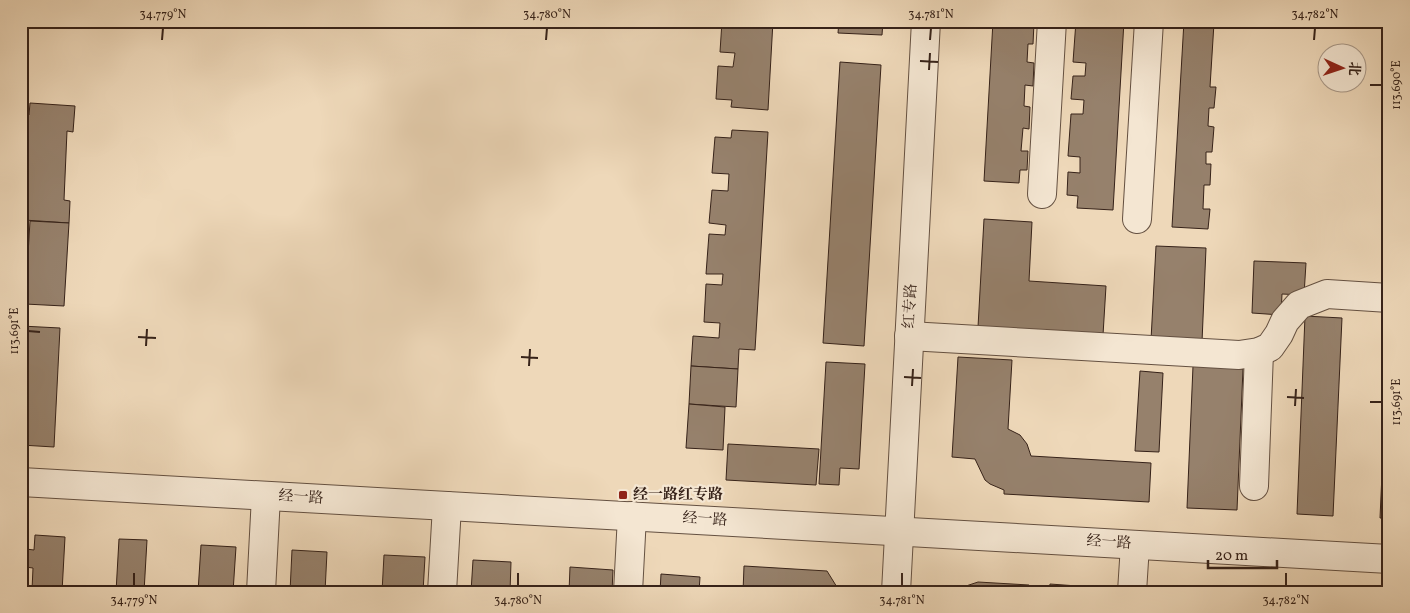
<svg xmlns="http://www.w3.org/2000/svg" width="1410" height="613" font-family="Vollkorn,'Noto Serif SC',serif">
<rect width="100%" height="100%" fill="#eed8b9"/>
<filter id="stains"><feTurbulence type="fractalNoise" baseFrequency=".004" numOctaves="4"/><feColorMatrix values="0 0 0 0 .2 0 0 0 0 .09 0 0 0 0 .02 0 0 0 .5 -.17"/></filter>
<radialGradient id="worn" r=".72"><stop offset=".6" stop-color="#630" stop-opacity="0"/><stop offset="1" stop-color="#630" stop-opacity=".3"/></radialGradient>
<g fill="#96816c" stroke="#362219">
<path d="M722,21H773L768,110L731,107L732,100L716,99L718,66L733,67L735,53L720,52Z"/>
<path d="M839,21H883L882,35L838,33Z"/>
<path d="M993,21H1029V23H1034L1033,44H1028L1027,62L1034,63L1033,86L1025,85L1024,106L1030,107L1029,129L1023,128L1021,151H1028L1027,170H1020L1019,183L984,181Z"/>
<path d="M1076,21H1124L1113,210L1077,208L1078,196L1067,195L1068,172L1080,173V157L1068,156L1071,114H1083L1084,100L1071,99L1073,76H1085L1086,63L1073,62Z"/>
<path d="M1184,21L1214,23L1210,87H1216L1214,108H1209L1208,126L1214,127L1212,152H1206V164H1211L1210,185H1204L1203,209H1210L1208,229L1172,227Z"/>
<path d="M840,62L881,65L864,346L823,343Z"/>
<path d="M30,103L75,106L73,132L67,131L64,200L70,201L69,223L24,220V208H21V114L29,115Z"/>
<path d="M732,130L768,132L755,350L739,349L738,369L691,366L693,336L719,338L720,323L704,322L706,284L722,285L723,274H706L709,234L725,235L726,225L709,223L712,190L728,191L729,174L712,173L715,137L731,138Z"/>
<path d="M984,219L1032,222L1029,281L1106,286L1103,335L978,327Z"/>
<path d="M30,221L69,223L64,306L25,304Z"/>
<path d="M1156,246L1206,248L1202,342L1151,340Z"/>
<path d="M1254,261L1306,263L1304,295L1282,294L1281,315L1252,313Z"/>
<path d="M1305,316L1342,318L1333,516L1297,514Z"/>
<path d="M1389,318V518H1380Z"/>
<path d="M21,326L60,328L54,447L21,445Z"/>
<path d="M958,357L1012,360L1008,429L1020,435L1027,444L1031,456L1151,463L1149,502L1004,494V490L990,484L985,480L975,459L952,457Z"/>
<path d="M826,362L865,364L859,469L840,468L839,485L819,484Z"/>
<path d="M691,366L738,369L736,407L689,404Z"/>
<path d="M1193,366L1243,369L1237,510L1187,508Z"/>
<path d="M1140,371L1163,373L1159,452L1135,451Z"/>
<path d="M689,404L725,407L723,450L686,448Z"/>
<path d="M728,444L819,449L816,485L726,480Z"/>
<path d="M35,535L65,537L62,592H23V590H32L33,568L25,567L26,549L34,550Z"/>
<path d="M119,539L147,540L144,592H116Z"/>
<path d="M201,545L236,547L233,592H198Z"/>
<path d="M292,550L327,552L325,592H290Z"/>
<path d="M384,555L425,557L423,592H382Z"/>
<path d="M473,560L511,562L510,592H471Z"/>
<path d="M744,566L827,571L840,592H743Z"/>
<path d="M570,567L613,570L612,592H569Z"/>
<path d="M661,574L700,577L699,592H660Z"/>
<path d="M978,582L1029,585V592H959L966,586Z"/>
<path d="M1050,584L1091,587V592H1049Z"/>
</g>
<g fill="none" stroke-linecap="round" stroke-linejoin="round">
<defs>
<g id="minor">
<path d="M1042,194L1052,21"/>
<path d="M1137,219L1149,21"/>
<path d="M909,336L1239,355L1259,352L1270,347L1279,334L1285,321L1299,305L1327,294L1389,298"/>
<path d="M21,482L1389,559"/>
<path d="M1254,486L1259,352"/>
<path d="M261,592L266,496"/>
<path d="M442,592L447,506"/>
<path d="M628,592L632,516"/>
<path d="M896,592L926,21"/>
<path d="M1132,592L1135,545"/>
</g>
</defs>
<use href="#minor" stroke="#645041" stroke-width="30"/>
<use href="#minor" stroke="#f4e6d2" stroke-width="28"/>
</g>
<path fill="none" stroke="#362219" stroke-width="2" d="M162,40L163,28M546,40L547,28M930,40L931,28M1314,40L1315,28M920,61L938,62M929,70L930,53M1370,85H1382M28,331L40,332M138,337L156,338M146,346L147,329M521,357L538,358M529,366L530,349M904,377L921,378M912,386L913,369M1287,397L1304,398M1370,402H1382M1295,406L1296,389M134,586V573M518,586V573M902,586V573M1286,586V573"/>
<rect fill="#8f2418" stroke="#f4e6d2" stroke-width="2" x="618" y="490" width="10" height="10" rx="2.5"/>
<g text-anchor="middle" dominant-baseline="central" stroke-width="4.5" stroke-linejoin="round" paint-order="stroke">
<g font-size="15" fill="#362219" stroke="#f4e6d2">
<text transform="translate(911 306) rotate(-87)">红专路</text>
<text transform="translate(301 498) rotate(3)">经一路</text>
<text transform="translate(705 520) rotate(3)">经一路</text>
<text transform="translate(1109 543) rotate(3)">经一路</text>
</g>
<g font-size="15" font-weight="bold" fill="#362219" stroke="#f4e6d2" text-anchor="start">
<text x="633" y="495">经一路红专路</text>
</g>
</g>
<rect width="1410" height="613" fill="none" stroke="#eed8b9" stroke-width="55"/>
<g transform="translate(1342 68) rotate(93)"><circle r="24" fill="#f4e6d2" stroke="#a89888"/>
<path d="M0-4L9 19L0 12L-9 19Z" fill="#8f2418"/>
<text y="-8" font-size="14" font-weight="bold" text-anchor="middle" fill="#362219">北</text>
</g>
<path d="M1208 560v8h69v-8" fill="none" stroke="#362219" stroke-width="2.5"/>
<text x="1215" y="560" font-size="15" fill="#362219" stroke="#f4e6d2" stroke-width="4" paint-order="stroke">20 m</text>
<rect x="28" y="28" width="1354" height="558" fill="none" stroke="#362219" stroke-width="2"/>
<g font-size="12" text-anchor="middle" fill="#362219">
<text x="163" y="18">34.779°N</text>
<text x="547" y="18">34.780°N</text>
<text x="931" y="18">34.781°N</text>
<text x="1315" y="18">34.782°N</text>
<text transform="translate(1396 85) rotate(-90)" y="4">113.690°E</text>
<text transform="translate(14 331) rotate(-90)" y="4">113.691°E</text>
<text transform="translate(1396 402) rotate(-90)" y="4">113.691°E</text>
<text x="134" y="604">34.779°N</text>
<text x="518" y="604">34.780°N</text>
<text x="902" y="604">34.781°N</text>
<text x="1286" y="604">34.782°N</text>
</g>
<rect width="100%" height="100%" filter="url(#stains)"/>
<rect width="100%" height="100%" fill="url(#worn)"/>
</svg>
